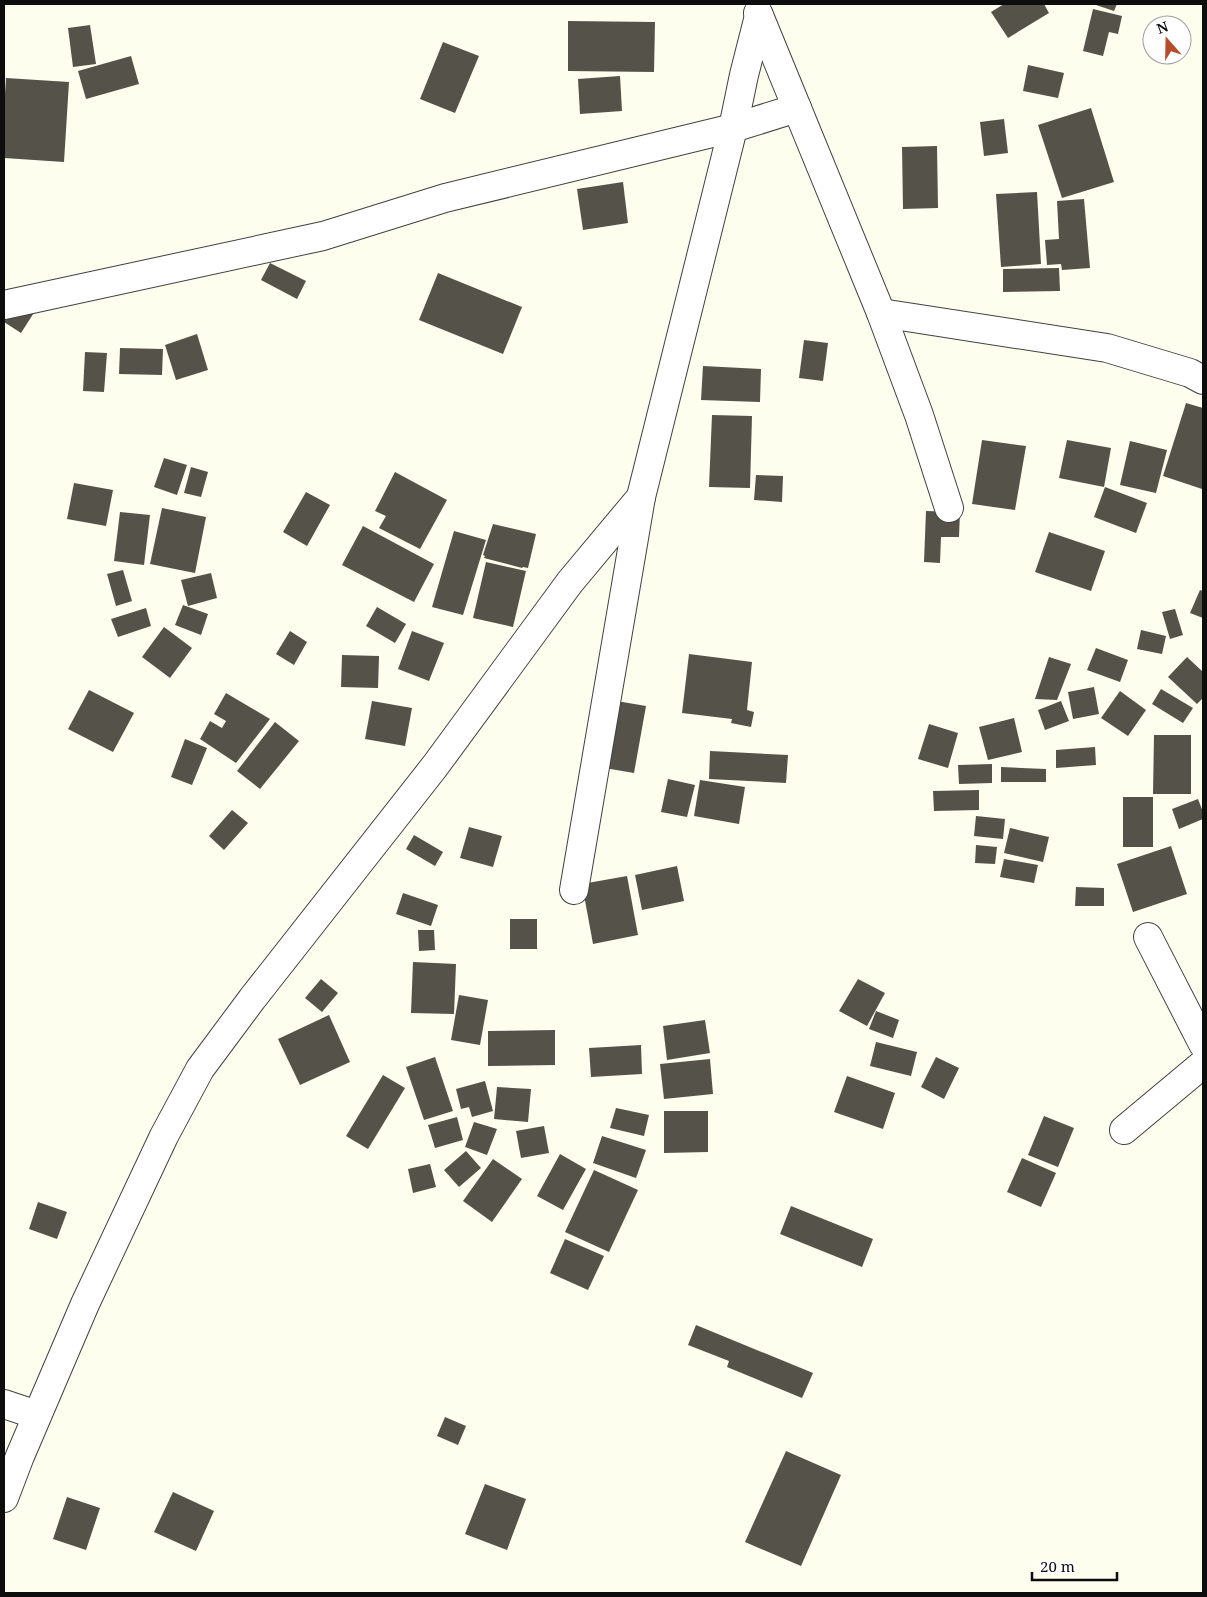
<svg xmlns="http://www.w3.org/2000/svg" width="1207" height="1597" font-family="'Noto Serif',serif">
<rect width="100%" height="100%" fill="#fdfeee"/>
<g fill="#55524a">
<path d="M1004,4H1044L1049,13L1008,38L991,12Z"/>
<path d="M1093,4H1117L1114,11Z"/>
<path d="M1093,9L1122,16L1118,34L1109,32L1103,56L1083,51Z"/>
<path d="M568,21L655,22L654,72L568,71Z"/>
<path d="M90,25L96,64L73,67L68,28Z"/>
<path d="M443,42L479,56L455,113L420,99Z"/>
<path d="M131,56L139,84L86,99L78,71Z"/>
<path d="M1028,65L1064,73L1058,98L1023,91Z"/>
<path d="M620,76L622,111L580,114L578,79Z"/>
<path d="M6,78L69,82L64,162L4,158V109Z"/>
<path d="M1091,108L1114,182L1062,198L1038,125Z"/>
<path d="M1004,119L1008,153L984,156L980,122Z"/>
<path d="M937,146L938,208L903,209L902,147Z"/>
<path d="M623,182L628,223L583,230L577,189Z"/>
<path d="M1037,192L1041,264L1001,267L996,194Z"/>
<path d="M1084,199L1090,268L1062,270L1061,264L1047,265L1045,240L1059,239L1057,201Z"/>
<path d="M270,263L306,281L297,299L261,280Z"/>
<path d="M1059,268L1060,291L1003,292V269Z"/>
<path d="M438,273L522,307L503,354L419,320Z"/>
<path d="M26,286L44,297L21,333L4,322Z"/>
<path d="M197,334L208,370L176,380L165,345Z"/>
<path d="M804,340L828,343L823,381L799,378Z"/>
<path d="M120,348L163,349L162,375L119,374Z"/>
<path d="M85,352L107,353L104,392L83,391Z"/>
<path d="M703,366L761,369L760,402L701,400Z"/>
<path d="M1186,403L1203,408V485L1202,489L1163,476Z"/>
<path d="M712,415L752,416L750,488L709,487Z"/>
<path d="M982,440L1026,446L1015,510L972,504Z"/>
<path d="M1067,440L1111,448L1104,487L1059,478Z"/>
<path d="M1130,441L1167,450L1156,493L1120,485Z"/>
<path d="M164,458L187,465L177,495L154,487Z"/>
<path d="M191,467L208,472L201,497L184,493Z"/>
<path d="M395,472L447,500L420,549L379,528L386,516L375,511Z"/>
<path d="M756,475L783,476L782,502L754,500Z"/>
<path d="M74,483L113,490L106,526L67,519Z"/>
<path d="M1105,487L1147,503L1136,533L1094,517Z"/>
<path d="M306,492L330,505L307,546L283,532Z"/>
<path d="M162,508L206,517L195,573L150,564Z"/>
<path d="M926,511L960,512L959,537H941L940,563L924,562Z"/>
<path d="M120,512L150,515L144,565L114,561Z"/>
<path d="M493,524L536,534L528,568L523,567L522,568L484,558L485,556L483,555Z"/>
<path d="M363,526L434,564L414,602L342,565Z"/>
<path d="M454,531L486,540L463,615L432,607Z"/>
<path d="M1049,532L1105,551L1091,591L1035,572Z"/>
<path d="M486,562L526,571L513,627L473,618Z"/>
<path d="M123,570L132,601L116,606L107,574Z"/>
<path d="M211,573L217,598L188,606L181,580Z"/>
<path d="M1200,590L1203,591V618L1190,613Z"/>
<path d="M183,605L208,614L201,635L175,625Z"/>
<path d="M377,607L406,624L395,643L366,626Z"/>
<path d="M146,608L151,626L118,637L111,619Z"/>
<path d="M1175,609L1183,635L1170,639L1162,612Z"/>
<path d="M164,627L192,648L170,678L142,657Z"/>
<path d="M1141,630L1166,636L1162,654L1137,649Z"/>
<path d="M290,631L307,642L294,665L276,654Z"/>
<path d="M412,631L444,643L429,681L398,669Z"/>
<path d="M1096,648L1128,660L1120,682L1087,670Z"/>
<path d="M689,654L752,662L747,710L754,712L751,727L731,723L732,719L682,713Z"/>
<path d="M342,655L379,656L378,688L341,687Z"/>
<path d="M1049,657L1071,664L1057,700L1035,699Z"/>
<path d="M1187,657L1203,672V698L1197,704L1168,677Z"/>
<path d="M1094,687L1099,714L1073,719L1068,692Z"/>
<path d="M1161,689L1193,708L1183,723L1152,704Z"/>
<path d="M89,690L134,713L113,752L68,729Z"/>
<path d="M1120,691L1146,710L1128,736L1101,718Z"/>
<path d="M226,693L270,719L236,763L200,739L210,721L222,728L226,721L214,714Z"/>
<path d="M599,698L646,706L634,773L587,765Z"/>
<path d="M372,701L412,708L405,746L365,739Z"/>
<path d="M1061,701L1069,721L1045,730L1038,710Z"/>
<path d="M1014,718L1022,752L988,760L979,727Z"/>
<path d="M275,722L299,741L260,789L237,771Z"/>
<path d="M929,724L958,733L948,768L918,759Z"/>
<path d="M1154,735H1191V794H1153Z"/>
<path d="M185,739L207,748L192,785L171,777Z"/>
<path d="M1095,747L1096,765L1056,768V750Z"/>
<path d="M710,751L788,755L786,783L709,779Z"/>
<path d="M992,764V783L959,784L958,765Z"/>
<path d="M1001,767L1046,769V782H1001Z"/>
<path d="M668,779L695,785L687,817L661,812Z"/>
<path d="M700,780L745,787L739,824L694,816Z"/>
<path d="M979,790V810L934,811L933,791Z"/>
<rect x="1123" y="797" width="30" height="50"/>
<path d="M1198,799L1203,812V819L1179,829L1172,809Z"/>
<path d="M232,810L248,823L224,850L209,836Z"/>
<path d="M976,816L1005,819L1003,839L974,836Z"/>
<path d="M469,827L502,836L493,867L460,858Z"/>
<path d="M1010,828L1049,837L1043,862L1004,853Z"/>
<path d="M414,835L443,852L435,866L406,849Z"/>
<path d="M976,845L997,847L995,864L975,863Z"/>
<path d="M1171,846L1187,894L1133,912L1117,864Z"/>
<path d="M1004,859L1038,865L1034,883L1000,877Z"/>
<path d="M677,866L684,901L642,910L635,875Z"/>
<path d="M627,876L638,935L593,944L582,884Z"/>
<path d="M1076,887L1104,888V906H1075Z"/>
<path d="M403,893L438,905L431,926L396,914Z"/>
<rect x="510" y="919" width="27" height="30"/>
<path d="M418,930H434L435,950L419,951Z"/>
<path d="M413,962L456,964L454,1014L411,1013Z"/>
<path d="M321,979L338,993L322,1012L305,998Z"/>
<path d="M858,979L885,993L867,1026L839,1011Z"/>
<path d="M459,995L488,1000L480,1045L451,1040Z"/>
<path d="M876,1011L899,1020L893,1038L869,1029Z"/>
<path d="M329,1015L350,1062L300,1085L278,1039Z"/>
<path d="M705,1020L710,1053L667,1060L663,1026Z"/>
<path d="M555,1030V1065L488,1066V1031Z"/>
<path d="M876,1042L917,1052L911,1076L870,1066Z"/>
<path d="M641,1045L642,1074L591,1077L589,1048Z"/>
<path d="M435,1057L453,1111L424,1120L406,1067Z"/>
<path d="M936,1057L959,1068L944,1099L921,1087Z"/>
<path d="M710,1059L713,1094L664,1099L660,1064Z"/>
<path d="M383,1075L405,1088L368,1149L346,1136Z"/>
<path d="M847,1076L895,1093L883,1129L834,1112Z"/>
<path d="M485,1081L493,1111L472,1117L469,1107L461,1109L456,1089Z"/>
<path d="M497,1087L531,1089L528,1122L494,1119Z"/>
<path d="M616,1108L649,1115L644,1136L610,1128Z"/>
<path d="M664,1111H708V1152L664,1153Z"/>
<path d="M1044,1116L1074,1128L1058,1167L1028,1155Z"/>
<path d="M457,1117L463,1140L435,1148L428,1125Z"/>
<path d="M474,1122L497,1129L487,1155L465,1147Z"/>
<path d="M544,1126L549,1153L521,1158L516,1131Z"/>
<path d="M602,1136L646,1150L636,1178L593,1163Z"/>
<path d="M466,1151L481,1168L459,1187L444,1170Z"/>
<path d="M560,1154L586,1169L563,1210L537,1196Z"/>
<path d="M1022,1158L1056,1173L1041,1207L1007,1192Z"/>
<path d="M493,1159L522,1179L492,1222L463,1201Z"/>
<path d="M430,1164L436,1187L413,1193L408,1169Z"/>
<path d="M594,1170L638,1190L609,1252L565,1232Z"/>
<path d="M38,1202L67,1212L57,1239L29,1229Z"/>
<path d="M791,1206L873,1239L862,1267L780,1234Z"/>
<path d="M565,1239L604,1256L588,1290L550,1273Z"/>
<path d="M696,1325L813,1373L802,1398L727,1367L729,1361L688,1345Z"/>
<path d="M445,1417L466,1426L458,1445L437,1436Z"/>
<path d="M786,1451L841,1475L801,1566L745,1542Z"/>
<path d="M485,1484L526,1499L507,1550L465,1534Z"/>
<path d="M173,1492L214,1511L196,1551L154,1532Z"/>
<path d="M67,1497L100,1508L86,1550L53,1539Z"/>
</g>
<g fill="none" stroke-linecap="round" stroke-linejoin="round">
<defs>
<g id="minor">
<path d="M758,13L881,313L919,415L949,508"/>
<path d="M4,305L323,236L445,198L733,128L797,108"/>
<path d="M881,313L1107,348L1190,373L1203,380"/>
<path d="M574,890L641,497L733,128L744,75L759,16"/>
<path d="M1148,937L1203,1044"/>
<path d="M1124,1130L1203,1064"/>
<path d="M4,1404L37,1415"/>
<path d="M4,1498L20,1456L85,1304L164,1136L200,1069L252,999L435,766L570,582L641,497"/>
</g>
</defs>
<use href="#minor" stroke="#404040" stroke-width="30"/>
<use href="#minor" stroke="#fff" stroke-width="28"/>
</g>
<rect width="1207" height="1597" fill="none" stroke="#0d0d0d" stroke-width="10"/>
<g transform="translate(1167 40) rotate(340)"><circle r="24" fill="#ffffff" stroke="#9e9e9e"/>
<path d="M0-4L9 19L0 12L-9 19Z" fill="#b74e2b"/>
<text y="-8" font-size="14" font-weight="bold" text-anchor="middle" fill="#0d0d0d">N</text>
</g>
<path d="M1032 1572v8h85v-8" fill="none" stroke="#0d0d0d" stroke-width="2.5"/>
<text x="1040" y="1572" font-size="15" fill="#0d0d0d" stroke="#ffffff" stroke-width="4" paint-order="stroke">20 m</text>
</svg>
